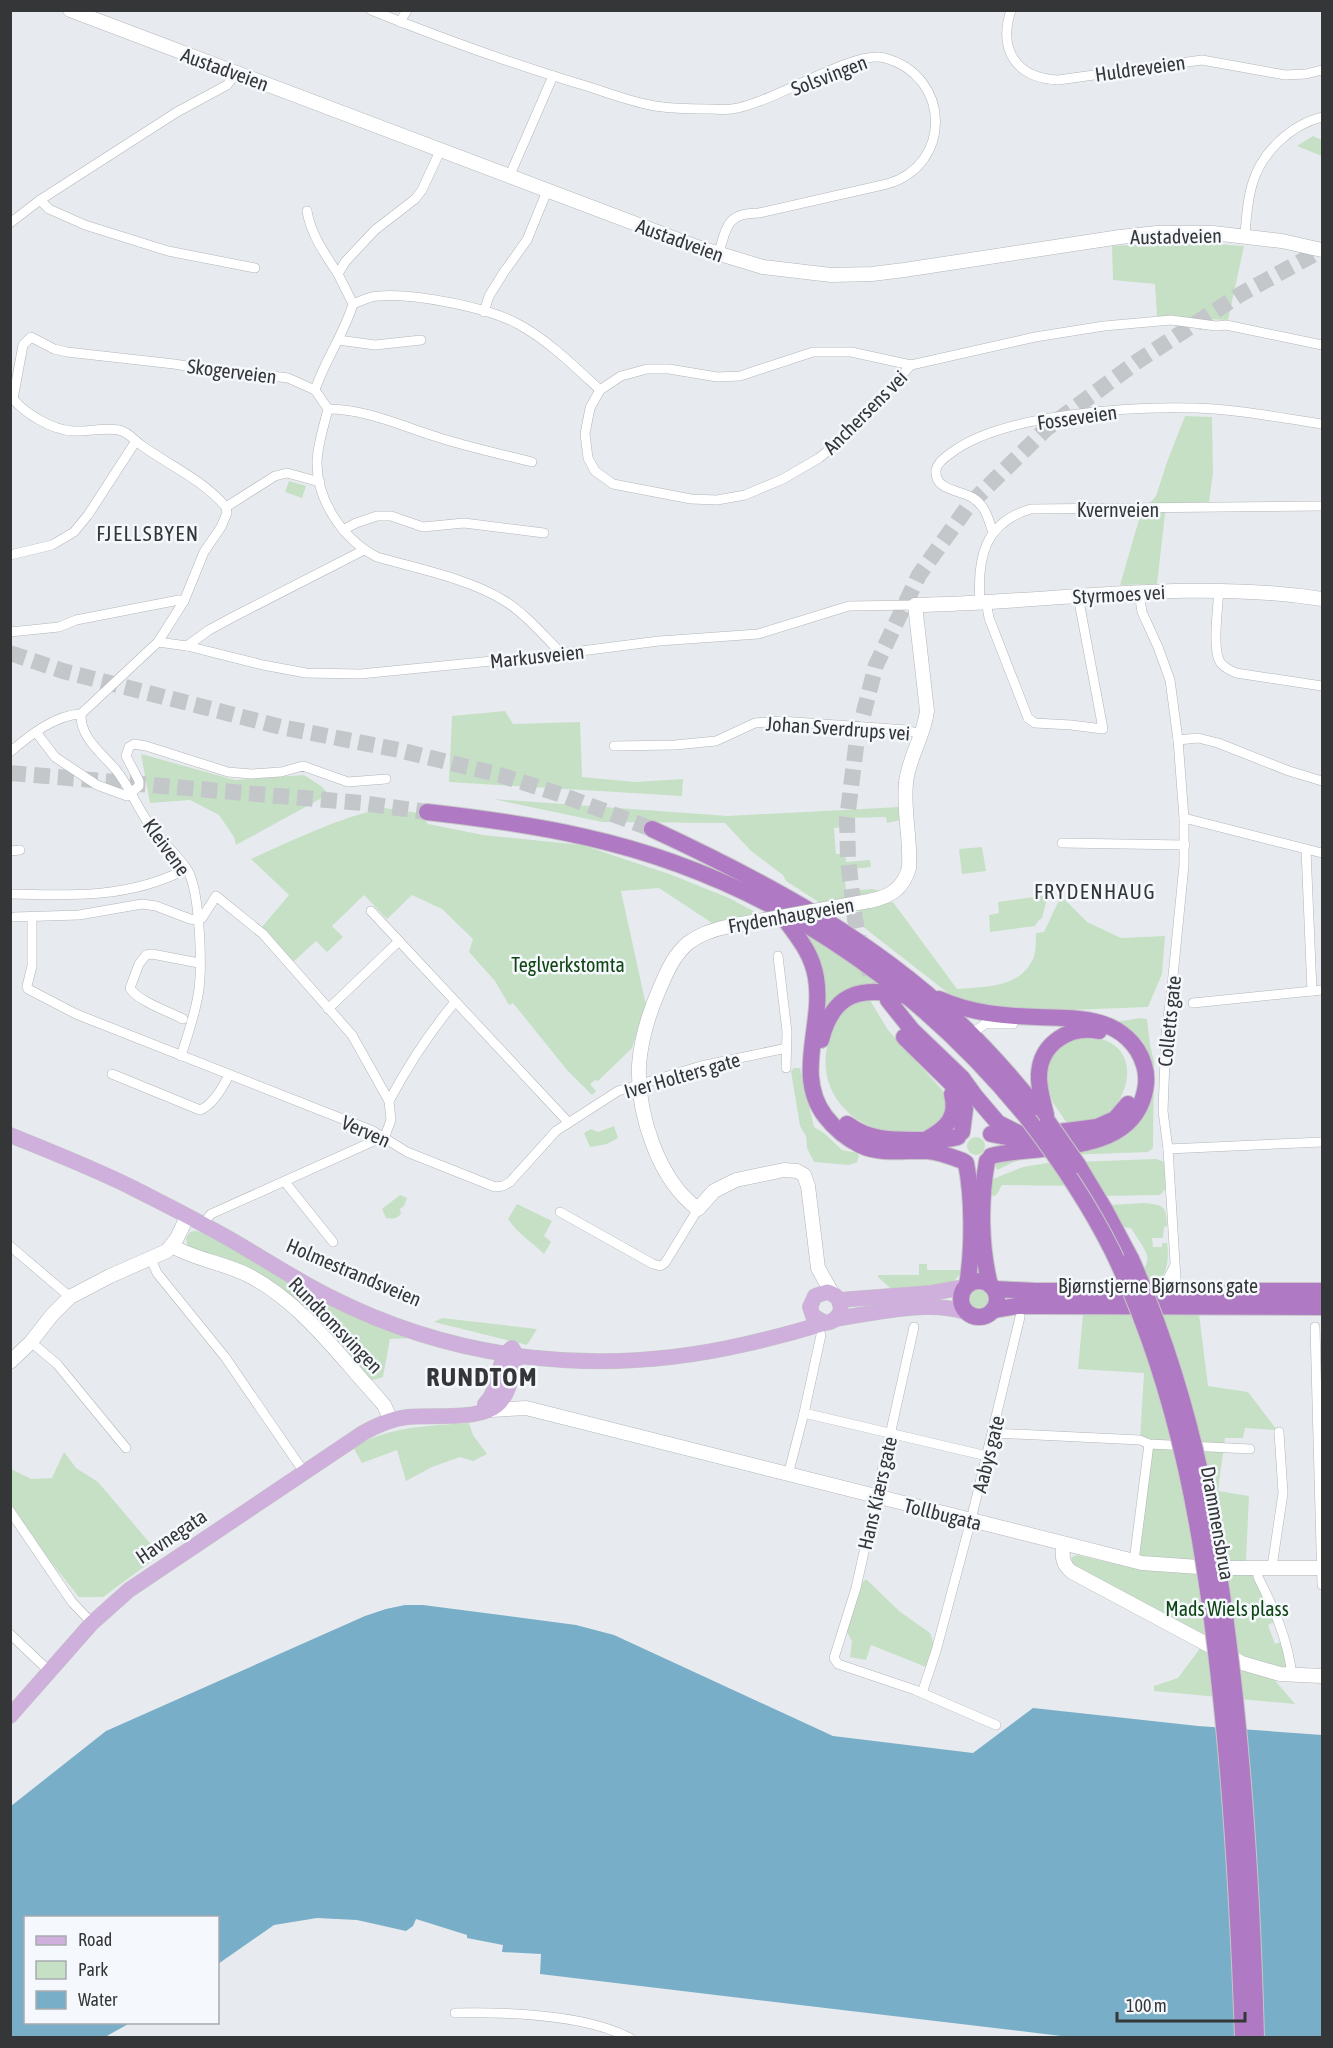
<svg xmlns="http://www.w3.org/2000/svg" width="1333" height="2048" font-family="'Asap Condensed',sans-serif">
<rect width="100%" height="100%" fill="#e7ebef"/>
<g fill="#c6e0c5">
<path d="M1313,136L1322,140V156L1297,146Z"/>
<path d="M1189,242L1244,246L1228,320L1157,317L1155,284L1113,280L1112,246Z"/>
<path d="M1185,416L1212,417L1213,473L1209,502L1171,503L1165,514L1157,584L1120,585L1141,513L1156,496L1167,462Z"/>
<path d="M289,481L306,486L302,498L285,492Z"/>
<path d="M505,711L513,724L580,722L582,777L635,782L683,779L682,796L449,782L452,716Z"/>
<path d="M141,754L235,780L304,775L321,786L329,794L236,845L234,837L219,815L190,800L150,803Z"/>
<path d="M493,799L728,816L900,807V820L887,823L886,817L844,818V827L834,828L836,854H845L846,862L870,860L871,867L853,869L852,867L844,868L846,891L873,889L881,891L820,903L786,881L783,875L751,851L725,823L602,822Z"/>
<path d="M384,808L419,813L428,824L483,835L582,845L672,875L729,898L757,913L712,923L659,888L621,891L646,1005L632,1048L598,1081L595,1080L590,1084L596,1091L592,1095L567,1070L513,1003L509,1005L495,981L469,952L473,939L442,909L412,895L387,919L364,895L332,926L343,937L327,952L316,941L292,963L262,927L289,895L251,859C295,839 338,818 384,808Z"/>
<path d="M982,847L986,871L962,874L959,849Z"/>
<path d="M1048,895L1042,918L1038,921L1035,926L990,932L989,915L999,913L998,902Z"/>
<path d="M1061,896L1087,922L1121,938L1165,936L1162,974L1148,1007L1069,1010L976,1006L948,993L862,926L858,908L893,902L957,989C984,987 1023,988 1034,956C1036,949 1036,940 1036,933L1044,932Z"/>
<path d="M804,933L863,971L874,981L851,989L825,1013Z"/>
<path d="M868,997L888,1030L943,1091L947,1105L945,1118C928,1132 916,1134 894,1132C844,1127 812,1082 831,1033C834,1024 838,1012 846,1005C852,1001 861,1000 868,997Z"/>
<path d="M1140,1018L1147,1019L1150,1045L1154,1062L1153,1148L1148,1152L1037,1156L1018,1160L997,1170L995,1165L1002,1159L1134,1127C1147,1111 1148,1104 1150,1084C1152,1056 1149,1040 1122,1024L1121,1026L1116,1022Z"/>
<path d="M1087,1035C1096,1038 1106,1039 1114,1045C1136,1061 1128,1096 1109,1112C1098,1120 1081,1122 1068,1125C1062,1115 1049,1099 1046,1088C1040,1070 1054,1043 1073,1038C1077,1036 1082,1036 1087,1035Z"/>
<path d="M794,1068H800L814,1127L824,1133L842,1150L857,1153L859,1156L857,1162L849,1165L814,1162L807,1148L806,1136L800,1126L791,1071Z"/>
<path d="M614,1126L618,1138L607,1144L590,1147L584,1133L591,1129L598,1132Z"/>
<circle cx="976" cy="1146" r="9"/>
<path d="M1156,1159L1165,1162L1166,1188L1160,1195L1103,1196L1101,1186L1002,1185L997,1194L993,1197L988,1181L1023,1167L1047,1163Z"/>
<path d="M400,1195L407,1198L404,1206L400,1209L401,1213C398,1219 392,1219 386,1218L382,1209Z"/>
<path d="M1144,1203C1165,1205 1166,1206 1167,1226L1164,1227L1163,1238H1152L1153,1247H1162V1243H1167C1169,1256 1168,1271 1159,1282L1132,1284C1156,1257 1149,1257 1131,1228L1121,1227L1110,1205Z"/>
<path d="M517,1204L552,1221L544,1236L551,1242L544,1254C531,1241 519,1235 508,1219Z"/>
<path d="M195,1231L203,1232L412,1336L411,1338L390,1339L383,1377L369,1381L348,1355L301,1304L276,1286L188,1248L186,1238L190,1232Z"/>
<path d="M919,1264H927V1270H963L952,1284L891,1292L890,1288L878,1277V1275H919Z"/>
<circle cx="979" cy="1299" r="9"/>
<path d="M1083,1314H1199L1208,1386L1248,1392L1277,1430L1245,1428L1243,1438H1225L1218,1491L1249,1496L1246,1562L1174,1561L1137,1558L1149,1445L1140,1440L1144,1373L1078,1369Z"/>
<path d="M442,1318L537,1329L527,1345L434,1322Z"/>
<path d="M469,1423L473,1435L487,1454L473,1461L460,1457L432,1467L406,1481L397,1450L362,1463L353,1447C392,1426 426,1426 469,1423Z"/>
<path d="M64,1452L76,1468L98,1482L160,1555L103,1597H79L51,1562L11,1504V1469L31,1479L52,1478Z"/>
<path d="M1077,1555L1136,1569L1177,1572L1251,1571L1276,1621L1268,1625L1275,1644L1283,1641L1290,1670L1243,1660L1077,1568L1071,1562L1072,1557Z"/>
<path d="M866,1579L899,1611L930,1633L936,1651L926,1667L871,1645L866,1660L850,1657L852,1641L844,1627L857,1588Z"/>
<path d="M1201,1647L1272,1677L1295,1704L1154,1691V1686L1178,1678Z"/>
</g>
<path fill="#79aec8" d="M405,1605H423L576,1625L614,1635L833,1736L973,1753L1033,1708L1198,1726L1322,1735V2037H1070L540,1974L541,1954L502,1952L503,1945L467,1938V1935L416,1919L413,1926L406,1931L357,1920L317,1918L274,1925L218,1964V1918H26V2022L130,2023L105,2037L11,2038V1806L106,1731L365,1616L386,1609Z"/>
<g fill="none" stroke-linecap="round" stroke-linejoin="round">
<g stroke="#c3c7ca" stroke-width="16" stroke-dasharray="16 8" stroke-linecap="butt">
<path d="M10,653L63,671L281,727L399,750L500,775L562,795L652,829"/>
<path d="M10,773L362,803L427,812"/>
<path d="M878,997L860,945L855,919L848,859L847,819L857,739L876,665L919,575L969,505L1046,429L1138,361L1241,294L1322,250"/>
</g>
<defs>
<g id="street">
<path d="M371,10C438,37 507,62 576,83C601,90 625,100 650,105C669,109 690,109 709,109C716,109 725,110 732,109C772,104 854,49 885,58C951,76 953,165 887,184L759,213C725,213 727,228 718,255"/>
<path d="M1011,10C998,50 1016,78 1058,80L1202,60L1285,75L1306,74L1322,70"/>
<path d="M400,22L407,10"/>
<path d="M509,177L553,76"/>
<path d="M40,200L49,209L85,225L168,251L255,268"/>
<path d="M307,211C311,235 325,254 338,274"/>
<path d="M10,223L40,200L177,112L227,85L236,73"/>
<path d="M1245,236C1246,219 1247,202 1252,185C1261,153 1290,125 1322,117"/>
<path d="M353,304C361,301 370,296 379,296C413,293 487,307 518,324C548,340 575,367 600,390"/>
<path d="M484,312L489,296L504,272L527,240L547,191"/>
<path d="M338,340L375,345L421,340"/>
<path d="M911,365L851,432L819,458L783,479L745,495L717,500L691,499L613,484L595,471L588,458L585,434L590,408L600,390L621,376L647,369H669L717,377L740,376L813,352H851L911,365L1035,337L1104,326L1171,320L1216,326L1226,325L1322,345"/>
<path d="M315,390C325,360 344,334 353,304L338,274L345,262L375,230L415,199L422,190L440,151"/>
<path d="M328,409C365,409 402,426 437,437C468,447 500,454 532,462"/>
<path d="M226,507L275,476L287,473L320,482"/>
<path d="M343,530L356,523L377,516H391L423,527L464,523L544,533"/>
<path d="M993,533C989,520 985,505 973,498C961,490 934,491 936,470C937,463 945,457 951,453C1001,414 1132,406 1195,408C1237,409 1281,418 1322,424"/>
<path d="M10,555L52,545L74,532L88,515L136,441"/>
<path d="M1219,589C1218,607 1212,649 1220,662C1224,668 1230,670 1236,673L1322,686"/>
<path d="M1139,592L1142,612L1158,647L1170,680L1178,740L1184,818V865L1171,996L1166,1034L1163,1111L1168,1149L1177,1295"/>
<path d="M986,601L989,618L1028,718L1035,723L1071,725L1103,729L1078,596"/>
<path d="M980,602C977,559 984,522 1031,509L1322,506"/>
<path d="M10,632L59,627L76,620L179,600L184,601"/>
<path d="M158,642L187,646L263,665L306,673L360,674L534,657L659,641L758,634L849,606L915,605"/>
<path d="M187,646L209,630L235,616L364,550"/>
<path d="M36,732L55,757L97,785L127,796L139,786V781L126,756L129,747L134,744L146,746L228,772L251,774L281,772L303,766L348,782L386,779"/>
<path d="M1178,740L1198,738L1218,743L1289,771L1322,781"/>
<path d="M614,746L675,745L716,741L755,723L780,721L907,730L922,735"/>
<path d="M10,752C30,735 55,715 81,714"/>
<path d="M1184,818L1322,853"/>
<path d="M1062,843L1185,845"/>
<path d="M1306,850L1312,991"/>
<path d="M10,851L20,850"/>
<path d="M10,894C71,896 131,898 186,869"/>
<path d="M371,911L568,1122"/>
<path d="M14,917L79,915L142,904L156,906L190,919L197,920"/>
<path d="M32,917V966L27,986L28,989L76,1014L373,1131L407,1152L495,1187L503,1186L510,1182L556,1131L618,1091L701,1066L787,1048"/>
<path d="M197,920L202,918L216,896L263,934L352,1035L389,1101L391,1120L385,1136"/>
<path d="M778,956L787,1032L786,1068"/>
<path d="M1193,1003L1322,990"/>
<path d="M328,1009L399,941"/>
<path d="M183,1019C170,1012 137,1001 130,988L139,964L146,955L152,954L199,963"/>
<path d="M971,1034L985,1024H1013"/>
<path d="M181,1056C188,1034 196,1012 199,989C202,964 200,893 188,871C177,853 159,840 147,821C136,805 129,786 116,770C102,753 80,738 81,714L158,642L184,601L204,552L221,527L227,513L226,507C202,479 170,466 141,445C134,440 128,432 119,430C104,427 87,432 73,431C52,430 26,414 13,399L23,345L31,337L54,349L67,352L174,364L236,374L264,375L288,378L315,390L328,409C324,426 317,446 317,463C317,502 344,540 377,557C415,568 470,579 503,600C525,613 543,635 561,653"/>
<path d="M112,1074L200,1110C213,1105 223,1087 229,1075"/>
<path d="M389,1101C409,1064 428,1034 455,1002"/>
<path d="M1168,1149L1322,1142"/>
<path d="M285,1182L333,1242"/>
<path d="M560,1212L653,1264L660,1266L665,1263L698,1209"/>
<path d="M202,1225L211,1214L385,1136"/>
<path d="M10,1246L70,1297"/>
<path d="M151,1259L157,1273L225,1357L304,1472"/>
<path d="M1158,1291L1166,1282L1174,1267"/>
<path d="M914,1327L856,1588L834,1658L838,1664L915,1690L996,1725"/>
<path d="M1315,1327L1322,1585"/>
<path d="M31,1342L57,1364L126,1448"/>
<path d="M804,1413L987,1456"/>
<path d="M993,1433L1140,1440L1149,1444L1250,1449"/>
<path d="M788,1475L804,1413L821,1335"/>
<path d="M10,1511L72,1602L92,1623"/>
<path d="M1134,1561L1149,1444"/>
<path d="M1258,1567V1577C1274,1609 1288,1639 1292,1676"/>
<path d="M1272,1567L1283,1493L1279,1432"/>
<path d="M10,1634L49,1671"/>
<path d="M922,1693L936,1651L971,1520L1020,1317"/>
<path d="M455,2013C507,2012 584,2014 630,2038"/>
</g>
<g id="secondary">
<path d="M70,10L697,247L763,267L831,275L872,274L904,270L1120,237L1157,233H1213L1282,241L1322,250"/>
<path d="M869,901C890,897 903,889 909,868C911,839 903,811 906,783C908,758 924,737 927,711L915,605C1051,603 1187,578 1322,599"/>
<path d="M730,926C715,929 700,934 688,943C673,956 667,972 659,990C649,1013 641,1039 639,1065C637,1113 658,1180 698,1209L714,1191L736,1180L784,1170L797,1171L804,1175L808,1186L818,1268L832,1293"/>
<path d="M172,1246C196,1260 225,1263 250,1276C299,1302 334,1349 371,1390L384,1405L391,1420"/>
<path d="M10,1362L31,1342L52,1315L70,1297L110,1276L167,1251L177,1238L187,1217"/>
<path d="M491,1410L526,1408L1142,1563L1213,1568H1322"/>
<path d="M1063,1544C1062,1557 1062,1564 1072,1572L1242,1663L1280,1674L1322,1676"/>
</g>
<g id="primary">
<path d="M10,1135C52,1152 93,1168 133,1188C172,1208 213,1228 250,1251C277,1267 302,1283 330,1297C460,1363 604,1377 746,1344C772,1338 796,1332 821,1324C826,1322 830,1323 834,1320C839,1316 842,1310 840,1304C839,1297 834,1294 827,1292L815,1296L810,1307L813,1316L825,1323"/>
<path d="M839,1300L931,1293L965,1287"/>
<path d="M836,1319C874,1313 928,1300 965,1312"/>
<path d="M485,1404C502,1388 495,1361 511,1349"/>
<path d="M10,1716L92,1623L129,1590L363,1433C377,1425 391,1419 407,1417C432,1414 485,1422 501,1401C511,1388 512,1371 517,1357L512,1348"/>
</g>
<g id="highway">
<path d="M427,812C480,818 533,825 585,837C764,877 915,979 1029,1120"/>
<path d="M652,829C755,877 854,929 940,1005C980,1040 1015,1080 1048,1122"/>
<path d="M781,914C796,935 812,952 816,978C824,1024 794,1075 825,1116C835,1129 846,1138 860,1145C881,1155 906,1150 928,1151C940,1152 952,1157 963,1161"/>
<path d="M939,999C971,1013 1002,1016 1037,1017C1058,1018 1080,1017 1100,1023C1121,1029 1138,1044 1144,1065C1148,1077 1146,1090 1142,1101C1122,1156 1038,1144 991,1156"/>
<path d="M888,1000L912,1030L962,1078L975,1096L998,1123L1020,1134"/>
<path d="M904,1037L960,1092L965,1109L962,1132"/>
<path d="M821,1040C833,992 861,986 906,996"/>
<path d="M1046,1115C1043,1102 1038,1088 1039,1074C1041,1043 1070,1025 1099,1031"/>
<path d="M847,1124C871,1142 896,1140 925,1140C937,1140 946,1140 958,1137"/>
<path d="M991,1134L1012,1138L1097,1127L1115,1119L1128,1104"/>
<path d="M927,1139C947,1128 958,1117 952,1094"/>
<path d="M987,1161C980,1200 980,1246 990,1285"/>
<path d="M966,1163C973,1198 973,1250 967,1285"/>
<path d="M1078,1165L1105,1210L1131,1259"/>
<circle cx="979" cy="1299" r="18"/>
<path d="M994,1289L1035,1291H1322"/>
<path d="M993,1310L1017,1306H1043L1322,1307"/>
</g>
</defs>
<use href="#street" stroke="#b2b5b9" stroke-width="10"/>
<use href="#secondary" stroke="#b2b5b9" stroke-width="15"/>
<use href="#primary" stroke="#c6c7c7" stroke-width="16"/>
<use href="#highway" stroke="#c6c7c7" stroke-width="18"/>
<use href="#street" stroke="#fff" stroke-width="9"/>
<use href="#secondary" stroke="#fff" stroke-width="14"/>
<use href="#primary" stroke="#cfafdb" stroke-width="15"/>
<use href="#highway" stroke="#af7ac3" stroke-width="16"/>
<defs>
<path id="secondary-bridge" d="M730,926L869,901"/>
<g id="highway-bridge">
<path d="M1029,1120C1060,1161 1089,1204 1112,1250C1180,1390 1205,1543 1221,1697C1233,1810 1239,1924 1243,2038"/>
<path d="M1048,1122L1078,1165"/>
<path d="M1131,1259C1195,1403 1218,1543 1235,1698C1247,1811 1253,1924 1256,2038"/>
</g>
</defs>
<use href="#secondary-bridge" stroke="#b2b5b9" stroke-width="15" stroke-linecap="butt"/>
<use href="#highway-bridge" stroke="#c6c7c7" stroke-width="18" stroke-linecap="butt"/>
<use href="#secondary-bridge" stroke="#fff" stroke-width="14"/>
<use href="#highway-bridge" stroke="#af7ac3" stroke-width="16"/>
</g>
<g text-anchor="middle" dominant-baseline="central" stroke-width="5" stroke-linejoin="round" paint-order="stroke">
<g font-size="20" fill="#353638" stroke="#f5f8fc">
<text transform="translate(1140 68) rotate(-8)">Huldreveien</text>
<text transform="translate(225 69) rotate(20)">Austadveien</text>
<text transform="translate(829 75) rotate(-21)">Solsvingen</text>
<text transform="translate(1176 236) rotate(-1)">Austadveien</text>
<text transform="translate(680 240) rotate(20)">Austadveien</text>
<text transform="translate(232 371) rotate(7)">Skogerveien</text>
<text transform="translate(865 412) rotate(-45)">Anchersens vei</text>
<text transform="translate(1077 417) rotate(-8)">Fosseveien</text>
<text x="1118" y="509">Kvernveien</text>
<text transform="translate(1119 594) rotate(-3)">Styrmoes vei</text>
<text transform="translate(537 656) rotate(-6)">Markusveien</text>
<text transform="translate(838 728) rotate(4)">Johan Sverdrups vei</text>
<text transform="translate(167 847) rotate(54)">Kleivene</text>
<text transform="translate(791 915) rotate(-10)">Frydenhaugveien</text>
<text transform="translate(1169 1021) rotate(-84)">Colletts gate</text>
<text transform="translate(682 1075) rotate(-16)">Iver Holters gate</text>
<text transform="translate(366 1131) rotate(24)">Verven</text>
<text transform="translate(354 1272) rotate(23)">Holmestrandsveien</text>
<text x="1158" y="1285">Bjørnstjerne Bjørnsons gate</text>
<text transform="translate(336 1325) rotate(46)">Rundtomsvingen</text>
<text transform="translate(988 1454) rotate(-76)">Aabys gate</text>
<text transform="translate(877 1493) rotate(-77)">Hans Kiærs gate</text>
<text transform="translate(943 1514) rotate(14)">Tollbugata</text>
<text transform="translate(1218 1523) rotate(80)">Drammensbrua</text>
<text transform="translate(171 1536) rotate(-34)">Havnegata</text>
</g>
<g font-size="20" fill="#0f4513" stroke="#f5f8fc">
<text x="568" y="964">Teglverkstomta</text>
<text x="1227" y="1608">Mads Wiels plass</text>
</g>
<g font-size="21" letter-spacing="1.5" fill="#353638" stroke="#f5f8fc">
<text x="148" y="533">FJELLSBYEN</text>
<text x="1095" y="891">FRYDENHAUG</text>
</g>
<g font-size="26" font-weight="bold" letter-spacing="1.5" fill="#353638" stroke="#f5f8fc">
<text x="482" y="1377">RUNDTOM</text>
</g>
</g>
<rect width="1333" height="2048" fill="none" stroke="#353638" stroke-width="24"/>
<rect x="24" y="1916" width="195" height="108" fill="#f5f8fc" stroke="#a8aaae" stroke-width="1.5"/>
<rect x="36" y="1936" width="30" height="9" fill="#cfafdb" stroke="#a8aaae" stroke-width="1.5"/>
<text x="78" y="1946" font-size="18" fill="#353638">Road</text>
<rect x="36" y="1961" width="30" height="18" fill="#c6e0c5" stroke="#a8aaae" stroke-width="1.5"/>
<text x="78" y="1976" font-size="18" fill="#353638">Park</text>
<rect x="36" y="1991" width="30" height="18" fill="#79aec8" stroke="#a8aaae" stroke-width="1.5"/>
<text x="78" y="2006" font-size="18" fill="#353638">Water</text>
<path d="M1117 2012v9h128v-9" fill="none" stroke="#353638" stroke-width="3"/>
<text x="1126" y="2012" font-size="18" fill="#353638" stroke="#f5f8fc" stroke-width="4.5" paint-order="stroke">100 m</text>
</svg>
